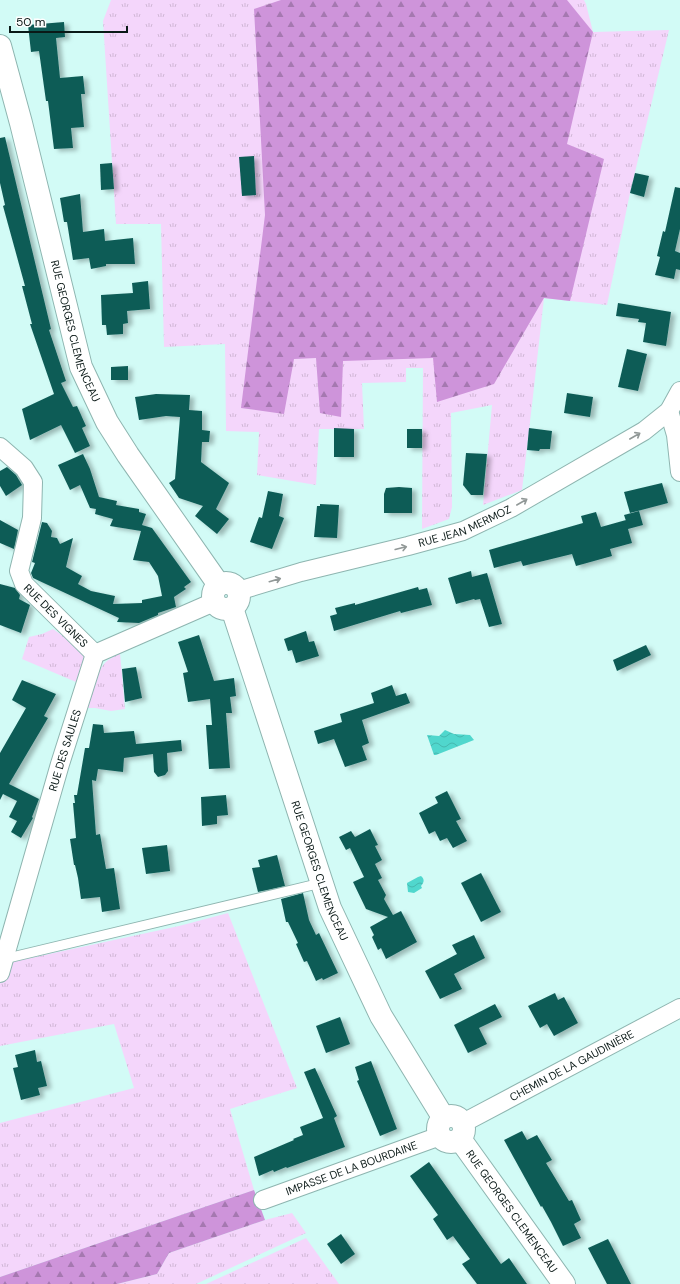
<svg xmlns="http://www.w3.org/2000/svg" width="680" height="1284" font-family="'DM Sans',sans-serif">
<defs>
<pattern id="grass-tufts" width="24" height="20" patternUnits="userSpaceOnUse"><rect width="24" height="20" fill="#f4d6fb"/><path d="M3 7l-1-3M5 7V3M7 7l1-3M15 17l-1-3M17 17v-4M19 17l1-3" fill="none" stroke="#d0b7d6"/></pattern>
<pattern id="forest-firs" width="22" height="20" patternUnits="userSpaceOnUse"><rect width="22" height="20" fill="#ce94da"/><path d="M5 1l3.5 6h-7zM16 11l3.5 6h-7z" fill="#a578b0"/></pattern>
<pattern id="water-waves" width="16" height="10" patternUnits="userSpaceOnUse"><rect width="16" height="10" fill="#50d7cd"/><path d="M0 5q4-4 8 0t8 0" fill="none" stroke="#44b8af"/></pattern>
<filter id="shadow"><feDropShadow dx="4.5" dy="2.5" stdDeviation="2" flood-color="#0004"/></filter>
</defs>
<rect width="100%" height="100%" fill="#d2fbf6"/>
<g fill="url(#grass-tufts)">
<path d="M111,0H584L586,4L593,32L669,30L630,193L607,305L544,298L533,396L522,490L483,505L492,405L451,413L452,507L449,519L422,529L423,368H406V382L362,383L364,429H319L316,485L257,475L259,432L226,431L225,344L164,347L161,224H116L103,21Z"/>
<path d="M53,629L90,655L76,682L22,659L29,637L42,634Z"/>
<path d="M120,653L125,709L111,711L95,708H86C91,694 95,676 104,664C108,659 114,657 120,653Z"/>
<path d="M228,913L297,1088L230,1109L254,1190L0,1277V1123L134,1088L114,1024L0,1046V952L12,962L179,926Z"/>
<path d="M292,1213L306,1233L196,1284H117L157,1274L169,1253L265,1220Z"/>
<path d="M306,1238L339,1284H206Z"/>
</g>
<g fill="url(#forest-firs)">
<path d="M281,0H567L593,32L567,144L604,159L570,301L544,298L494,384L437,402L433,358L343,361L341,417L320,413L316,358L294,359L284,414L241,408L265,215L254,9Z"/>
<path d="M254,1190L265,1220L169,1253L157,1274L117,1284H0V1277Z"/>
</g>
<g fill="url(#water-waves)">
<path d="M445,730L454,734L470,735L474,740L436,755H434L427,735L439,736Z"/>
<path d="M421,876C425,879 424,883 421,886L422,888L414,893L408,892L407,883L418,877Z"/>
</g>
<g fill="#0f5c57" filter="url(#shadow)">
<path d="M64,22L65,37L56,38L60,78L83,76L85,94H81L84,127L71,128L73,148L54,149L48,101H46L39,51L31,52L28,25Z"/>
<path d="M5,137L51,329L49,330L66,381L61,383L73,407L77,406L86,426L82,428L90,446L75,453L61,425L30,440L22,409L54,394L30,324H32L22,286H25L3,206L5,205L0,183V138Z"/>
<path d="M254,156L256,195L242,196L239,157Z"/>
<path d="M112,163L114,189L101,190L100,164Z"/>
<path d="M635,173L649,176L644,197L630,193Z"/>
<path d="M675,187L680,188V229L675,251L680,253V270L676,269L674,279L655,275L660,257L657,256L663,231L665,232Z"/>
<path d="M80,194L83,232L104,229L105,241L133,238L135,264H106V266L91,269L89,258L73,260L67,222H64L60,198Z"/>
<path d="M148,281L150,309L127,311L128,323L123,324V334L107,335L106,325H102L101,295L133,293L132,283Z"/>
<path d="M618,303L671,312L666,346L643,342L646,323L638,322L639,319L616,316Z"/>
<path d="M627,349L647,354L638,391L618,387Z"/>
<path d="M128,366V380H111V367Z"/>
<path d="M567,393L593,397L590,417L564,413Z"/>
<path d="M156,394L190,395L189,410L202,411V430L210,431L209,442H202L201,462L229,483L216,509L229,519L217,534L195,516L203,506L179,498L169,483L175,479L180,417L166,416L139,420L135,397Z"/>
<path d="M334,428L354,429V457H334Z"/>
<path d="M529,428L552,431L550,449H540L539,451L527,450Z"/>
<rect x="407" y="429" width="15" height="19"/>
<path d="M466,453L487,454L483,495H471L463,485Z"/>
<path d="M83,454L90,469L99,497L117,501L116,505L139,509V512L146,514L142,525L152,528L191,582L184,587L186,589L174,597L176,607L158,613V615L139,623L117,622L119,618L33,578L31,573L35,563L32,562L42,522L47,523L52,531L51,537L57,538L60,544L73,538L66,567L82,576L78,584L91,591L115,596L113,604L142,603V600L162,596L158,576L149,562L133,560L141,531L110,526L113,519L95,514L96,509L90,508L80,485L70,490L58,465Z"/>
<path d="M7,467L16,475L22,485L6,496L0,486V471Z"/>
<path d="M662,483L668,503L630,513L624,492Z"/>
<path d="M399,487L412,488V513H384V494L386,488Z"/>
<path d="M268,491L283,494L279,516L284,518L272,549L250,542L259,517L262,518Z"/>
<path d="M320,504L339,505L337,538L314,537L317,506H320Z"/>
<path d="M639,511L643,525L628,529L632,543L610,549L612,556L576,566L572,554L523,566L521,561L494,568L489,550L583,523L581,516L596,512L601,527L626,520L627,524L624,515Z"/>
<path d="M0,520L18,530L14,549L0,543Z"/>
<path d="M471,571L472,577L487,573L502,624L489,627L480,599L475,600L474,599L456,604L448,578Z"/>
<path d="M0,584L15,588L20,595L19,599L30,605L21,633L0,625Z"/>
<path d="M418,587L419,590L427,588L432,605L401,613L400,611L334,631L330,616L337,614L335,608L355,603V605Z"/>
<path d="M306,631L309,642L314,641L319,656L296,663L292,650L288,651L284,639Z"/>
<path d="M199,635L214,681L234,678L236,696L230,697L232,713H226L230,768L209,769L206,725H212L210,699L188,702L183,673L188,672L178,642Z"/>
<path d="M646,645L651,655L617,671L613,660Z"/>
<path d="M136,667L142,698L125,702L122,669Z"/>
<path d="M22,680L56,694L44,716L48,718L9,784L39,799L32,817L33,818L21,838L11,832L17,821L9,817L17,801L3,794L0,800V753L26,708L12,700Z"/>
<path d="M392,685L396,696L406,693L410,703L362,720L369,743L362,746L367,760L345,767L334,739L318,744L314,731L342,722L340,714L374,703L371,693Z"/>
<path d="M93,724L103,725L104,733L134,731L136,744L181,740L182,751L167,753L168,771L165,775L158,777L154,772L153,754L124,758L123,772L98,769L96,781L92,780L96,835L100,834L106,869L114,868L120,909L102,912L100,897L81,899L78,878L75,865H74L70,839L76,838L73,803H75L74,795H77L85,748H89Z"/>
<path d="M447,791L461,819L456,821L467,841L453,848L447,838L440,841L435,831L429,834L419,813L438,803L435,797Z"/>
<path d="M226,795L228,815L217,816V824L202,826L201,797Z"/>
<path d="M370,829L378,845L375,846L382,860L375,864L382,878L378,880L386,895L384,899L393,915L401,911L417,942L386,959L381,948L378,950L372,937L374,935L370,927L388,917L366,909L353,882L364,877L350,848L346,850L339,837L351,831L355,837Z"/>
<path d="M167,845L170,871L146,874L142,848Z"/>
<path d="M277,855L285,886L258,892L252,868L260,867L258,860Z"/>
<path d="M481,873L501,912L481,922L461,883Z"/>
<path d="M303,893L309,920L316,935L319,933L338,973L323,980L322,978L316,981L307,961L304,962L296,944L298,943L288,922H286L281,899Z"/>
<path d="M474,935L485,958L454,974L462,989L440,999L425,971L457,954L452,945Z"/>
<path d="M555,993L558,1000L564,997L578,1023L554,1036L547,1024L540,1028L528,1006Z"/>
<path d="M495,1004L502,1017L479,1028L487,1044L468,1053L454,1025Z"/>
<path d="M340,1017L350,1044L326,1053L316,1026Z"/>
<path d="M35,1050L37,1062L41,1061L47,1086L38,1088L40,1095L21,1100L13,1068L18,1067L15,1055Z"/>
<path d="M371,1061L397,1129L380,1136L357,1081L359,1080L355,1067Z"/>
<path d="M315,1068L337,1116L334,1118L345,1147L287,1168L286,1167L274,1172L273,1170L259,1176L254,1157L294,1140L293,1139L303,1135L300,1127L323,1118L304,1072Z"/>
<path d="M522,1131L527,1140L537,1135L552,1160L546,1163L569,1201L572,1200L581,1220L574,1224L581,1238L563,1246L551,1222L542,1206L541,1207L504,1140Z"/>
<path d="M429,1162L501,1264L509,1258L527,1284H477L462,1264L470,1259L453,1236L447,1240L433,1219L438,1215L410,1176Z"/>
<path d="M341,1234L355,1254L341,1264L327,1244Z"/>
<path d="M608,1239L631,1284H607L588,1248Z"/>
</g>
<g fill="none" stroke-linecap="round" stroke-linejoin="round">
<defs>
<path id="lane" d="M4,959L321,883"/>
<g id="street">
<path d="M669,411L676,435L680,472"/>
<path id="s1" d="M0,447L24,468L33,482L32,518L19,571L24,584L95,654"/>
<path id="s2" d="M238,591L301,572L408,546L463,531L511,508L644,431L669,411L680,391"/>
<path id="s3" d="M0,973L60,764L95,654L214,602"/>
<path id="s4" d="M463,1123L680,1008"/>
<path id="s5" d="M263,1200L440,1136"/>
</g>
<g id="secondary">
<path id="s6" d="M0,46L21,123L81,367L107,422L128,455L219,585"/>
<circle cx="226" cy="596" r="13"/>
<path id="s7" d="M232,608L330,908L381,1016L443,1117"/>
<circle cx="451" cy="1129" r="13"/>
<path id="s8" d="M460,1139L564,1284"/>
</g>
</defs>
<use href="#lane" stroke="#8eb5b0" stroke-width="11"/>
<use href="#street" stroke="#8eb5b0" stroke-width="20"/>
<use href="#secondary" stroke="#8eb5b0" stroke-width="24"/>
<use href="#lane" stroke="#fff" stroke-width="9"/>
<use href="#street" stroke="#fff" stroke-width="18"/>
<use href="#secondary" stroke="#fff" stroke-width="22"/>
</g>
<defs><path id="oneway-shaft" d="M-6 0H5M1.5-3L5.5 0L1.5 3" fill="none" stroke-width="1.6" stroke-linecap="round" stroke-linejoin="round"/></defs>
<g stroke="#919897">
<use href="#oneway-shaft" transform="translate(635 436) rotate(-30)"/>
<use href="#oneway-shaft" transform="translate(522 502) rotate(-30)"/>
<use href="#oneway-shaft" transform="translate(401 548) rotate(-14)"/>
<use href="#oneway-shaft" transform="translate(275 580) rotate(-16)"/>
</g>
<g text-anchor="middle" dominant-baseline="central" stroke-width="4" stroke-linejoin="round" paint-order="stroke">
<g font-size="11" fill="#0a1917" stroke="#fefefe">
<text stroke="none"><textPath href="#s6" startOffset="295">RUE GEORGES CLEMENCEAU</textPath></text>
<text stroke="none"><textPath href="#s2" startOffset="236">RUE JEAN MERMOZ</textPath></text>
<text stroke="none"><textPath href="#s1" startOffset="198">RUE DES VIGNES</textPath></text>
<text stroke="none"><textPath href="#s3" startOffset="232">RUE DES SAULES</textPath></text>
<text stroke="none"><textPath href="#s7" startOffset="277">RUE GEORGES CLEMENCEAU</textPath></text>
<text stroke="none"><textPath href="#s4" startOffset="123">CHEMIN DE LA GAUDINIÈRE</textPath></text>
<text stroke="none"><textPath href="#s5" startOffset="94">IMPASSE DE LA BOURDAINE</textPath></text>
<text stroke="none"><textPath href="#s8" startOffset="89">RUE GEORGES CLEMENCEAU</textPath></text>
</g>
</g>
<path d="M10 26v6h117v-6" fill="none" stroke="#0a1917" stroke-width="2"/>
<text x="16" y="26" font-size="12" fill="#0a1917" stroke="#fefefe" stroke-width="3" paint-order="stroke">50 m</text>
</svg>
